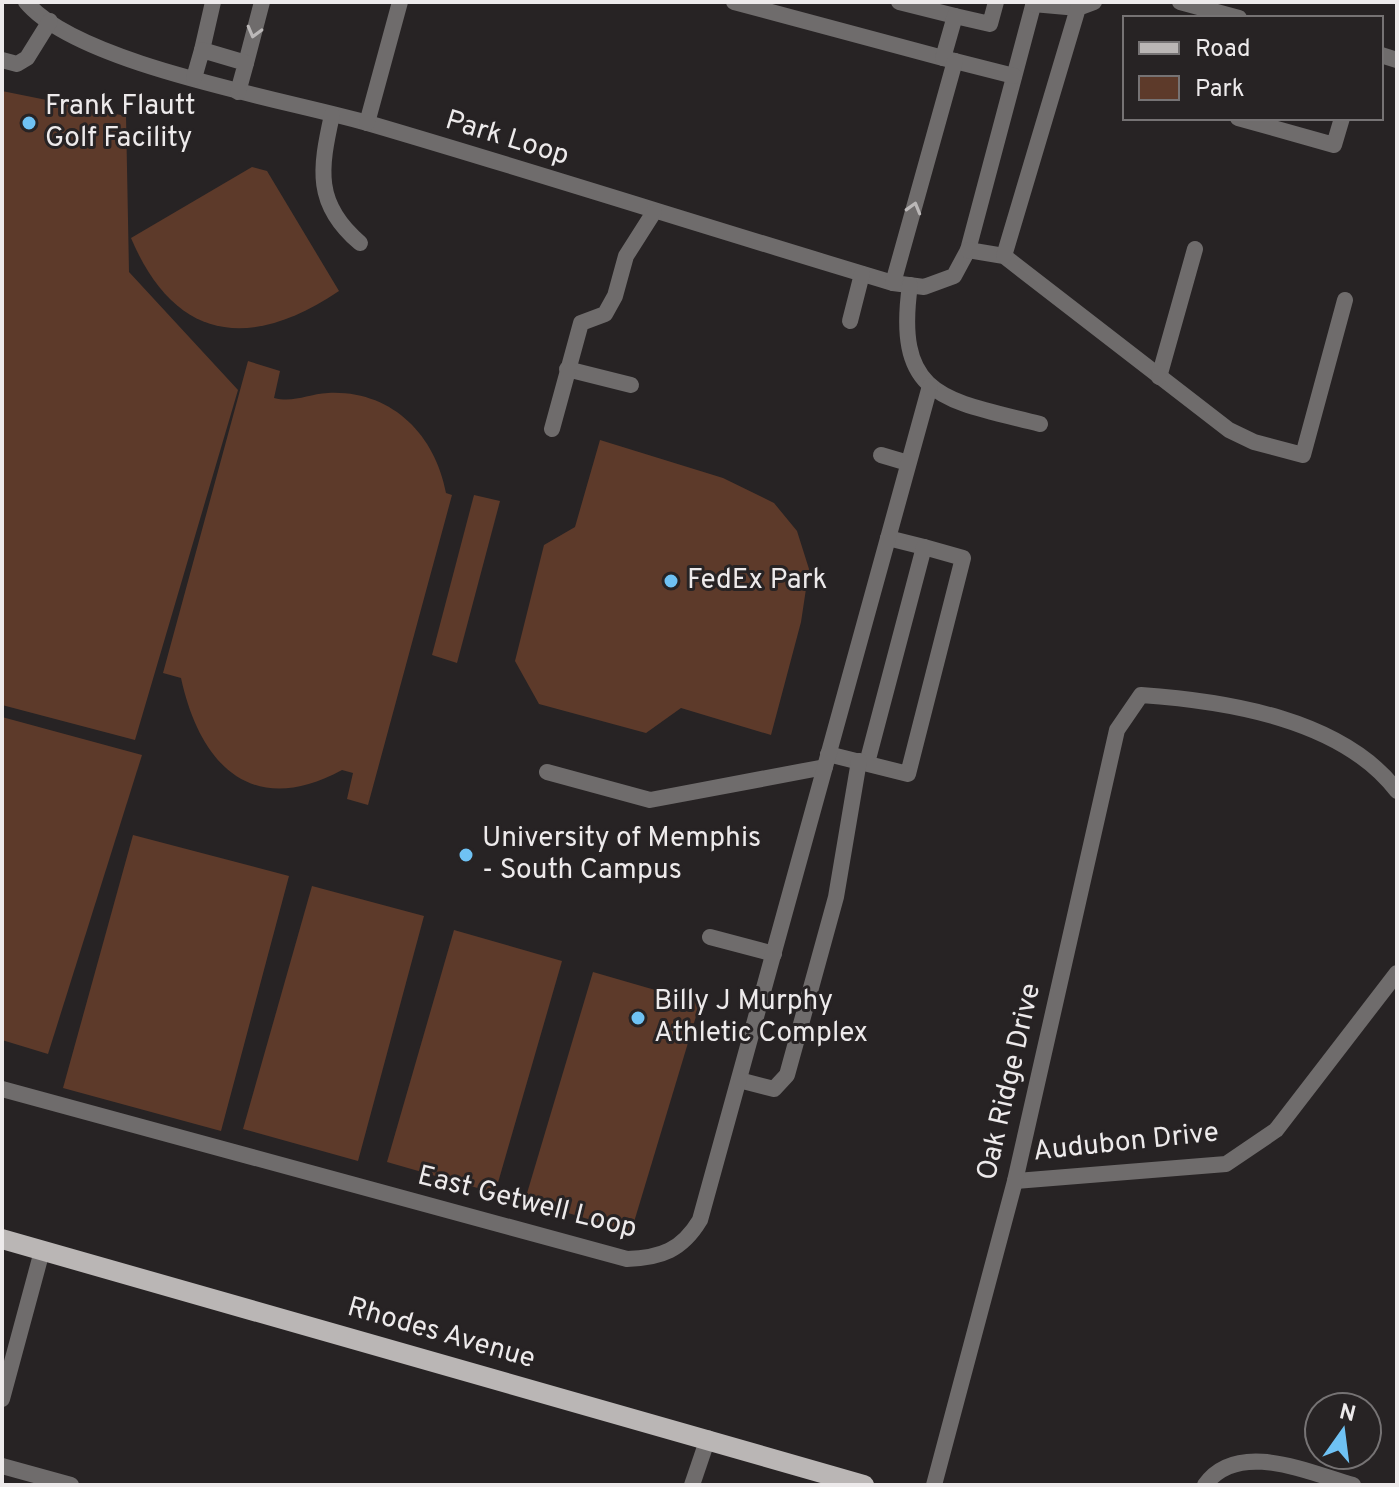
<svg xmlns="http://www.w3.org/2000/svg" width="1399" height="1487" font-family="Overpass,sans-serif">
<rect width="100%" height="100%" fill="#272324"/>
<g fill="#5d3a2a">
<path d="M2,91L126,116L129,272L238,390L135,740L2,705Z"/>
<path d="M252,167L267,171L339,291C250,351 175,342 131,238Z"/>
<path d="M248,361L280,371L274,398C294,403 308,394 328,393C391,390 435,434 446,493L452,495L368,805L347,799L353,773L342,770C252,819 200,765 181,678L163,673Z"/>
<path d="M600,440L723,478L774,503L797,531L809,569L801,622L771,735L681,708L646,733L539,704L515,661L544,545L575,527Z"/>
<path d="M474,495L500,501L457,663L432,655Z"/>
<path d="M2,717L142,755L48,1054L2,1040Z"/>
<path d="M133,835L289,876L221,1131L63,1088Z"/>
<path d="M312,886L424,916L358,1161L243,1129Z"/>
<path d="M454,930L562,961L495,1193L387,1162Z"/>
<path d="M593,972L700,1003L631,1232L525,1200Z"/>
</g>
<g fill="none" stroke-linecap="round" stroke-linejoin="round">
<g stroke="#6f6c6c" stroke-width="16">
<path d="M26,2C78,65 289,100 371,124C545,175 719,231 893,283L924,287L954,276L968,250L1034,2"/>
<path d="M734,2L943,58"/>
<path d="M899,2L955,16"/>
<path d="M996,2L990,24L955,16L943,58L1014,76"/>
<path d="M1180,2L1239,18"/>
<path d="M1033,4L1078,8"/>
<path d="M202,50L213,2"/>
<path d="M1381,55L1397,60"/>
<path d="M2,60L17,64L27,58L50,21"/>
<path d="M246,63L262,2"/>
<path d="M194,78L202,50L246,63L238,92"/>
<path d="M332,115C320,169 314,204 360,243"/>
<path d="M1238,118L1334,145L1342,118"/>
<path d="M367,123L400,2"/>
<path d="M968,250L1004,256L1229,430L1254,442L1303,455L1345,300"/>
<path d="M1004,256L1078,8L1094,2"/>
<path d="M893,283L955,61"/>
<path d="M910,285C894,399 946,400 1040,424"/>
<path d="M850,321L862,274"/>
<path d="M567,369L631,385"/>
<path d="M1159,377L1195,249"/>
<path d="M552,429L581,323L605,314L615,296L626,256L654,212"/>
<path d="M881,455L908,463"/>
<path d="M888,538L924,547"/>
<path d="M828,754L908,774L963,558L924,547L867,763"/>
<path d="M547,772L650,800L825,767"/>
<path d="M710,937L774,954"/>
<path d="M739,1080L774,1089L787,1075L836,897L859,761"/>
<path d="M2,1089L627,1259C661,1258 682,1250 700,1220L930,386"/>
<path d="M1015,1181L1226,1164L1276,1130L1397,973"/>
<path d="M2,1399L42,1251"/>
<path d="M2,1466L71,1485"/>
<path d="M692,1485L708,1438"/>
<path d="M934,1485L1015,1181L1117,730L1141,695C1227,701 1342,719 1397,791"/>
<path d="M1205,1485C1238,1439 1310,1473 1353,1485"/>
</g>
<path stroke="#bab6b5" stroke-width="20" d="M2,1239L864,1485"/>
</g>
<defs><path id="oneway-chevron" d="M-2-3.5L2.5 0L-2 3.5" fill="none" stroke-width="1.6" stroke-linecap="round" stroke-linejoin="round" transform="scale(2)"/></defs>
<g stroke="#bbb8b8">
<use href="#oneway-chevron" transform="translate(254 32) rotate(105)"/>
<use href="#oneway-chevron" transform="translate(914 208) rotate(-74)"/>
</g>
<g fill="#6fc2f4" stroke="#272324" stroke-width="3">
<circle cx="29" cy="123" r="8"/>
<circle cx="671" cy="581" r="8"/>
<circle cx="466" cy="855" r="8"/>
<circle cx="638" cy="1018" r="8"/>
</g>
<g text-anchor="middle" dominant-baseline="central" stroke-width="6" stroke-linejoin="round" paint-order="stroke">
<g font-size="28" fill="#edeaeb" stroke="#272324" text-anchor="start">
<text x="45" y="107">Frank Flautt<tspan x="45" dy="32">Golf Facility</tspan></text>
<text x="687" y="581">FedEx Park</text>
<text x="482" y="839">University of Memphis<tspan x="482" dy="32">- South Campus</tspan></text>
<text x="654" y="1002">Billy J Murphy<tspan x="654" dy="32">Athletic Complex</tspan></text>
</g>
<g font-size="28" fill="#edeaeb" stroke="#272324">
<text transform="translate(507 139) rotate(17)">Park Loop</text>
<text transform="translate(1010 1082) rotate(-77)">Oak Ridge Drive</text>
<text transform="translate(1126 1143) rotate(-6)">Audubon Drive</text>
<text transform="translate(527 1203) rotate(14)">East Getwell Loop</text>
<text transform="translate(441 1334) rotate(16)">Rhodes Avenue</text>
</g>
</g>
<rect width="1399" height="1487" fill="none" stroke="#edeaeb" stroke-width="8"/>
<rect x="1123" y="16" width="260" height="104" fill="#272324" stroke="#767374" stroke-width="2"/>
<rect x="1139" y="42" width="40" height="12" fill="#bab6b5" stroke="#767374" stroke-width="2"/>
<text x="1195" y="56" font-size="24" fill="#edeaeb">Road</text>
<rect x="1139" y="76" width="40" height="24" fill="#5d3a2a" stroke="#767374" stroke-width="2"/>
<text x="1195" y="96" font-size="24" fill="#edeaeb">Park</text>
<g transform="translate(1343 1431) rotate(14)"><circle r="38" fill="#272324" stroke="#767374" stroke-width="2"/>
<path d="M0-6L14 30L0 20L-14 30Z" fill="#6fc2f4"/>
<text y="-12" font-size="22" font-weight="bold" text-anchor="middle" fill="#edeaeb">N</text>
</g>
</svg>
